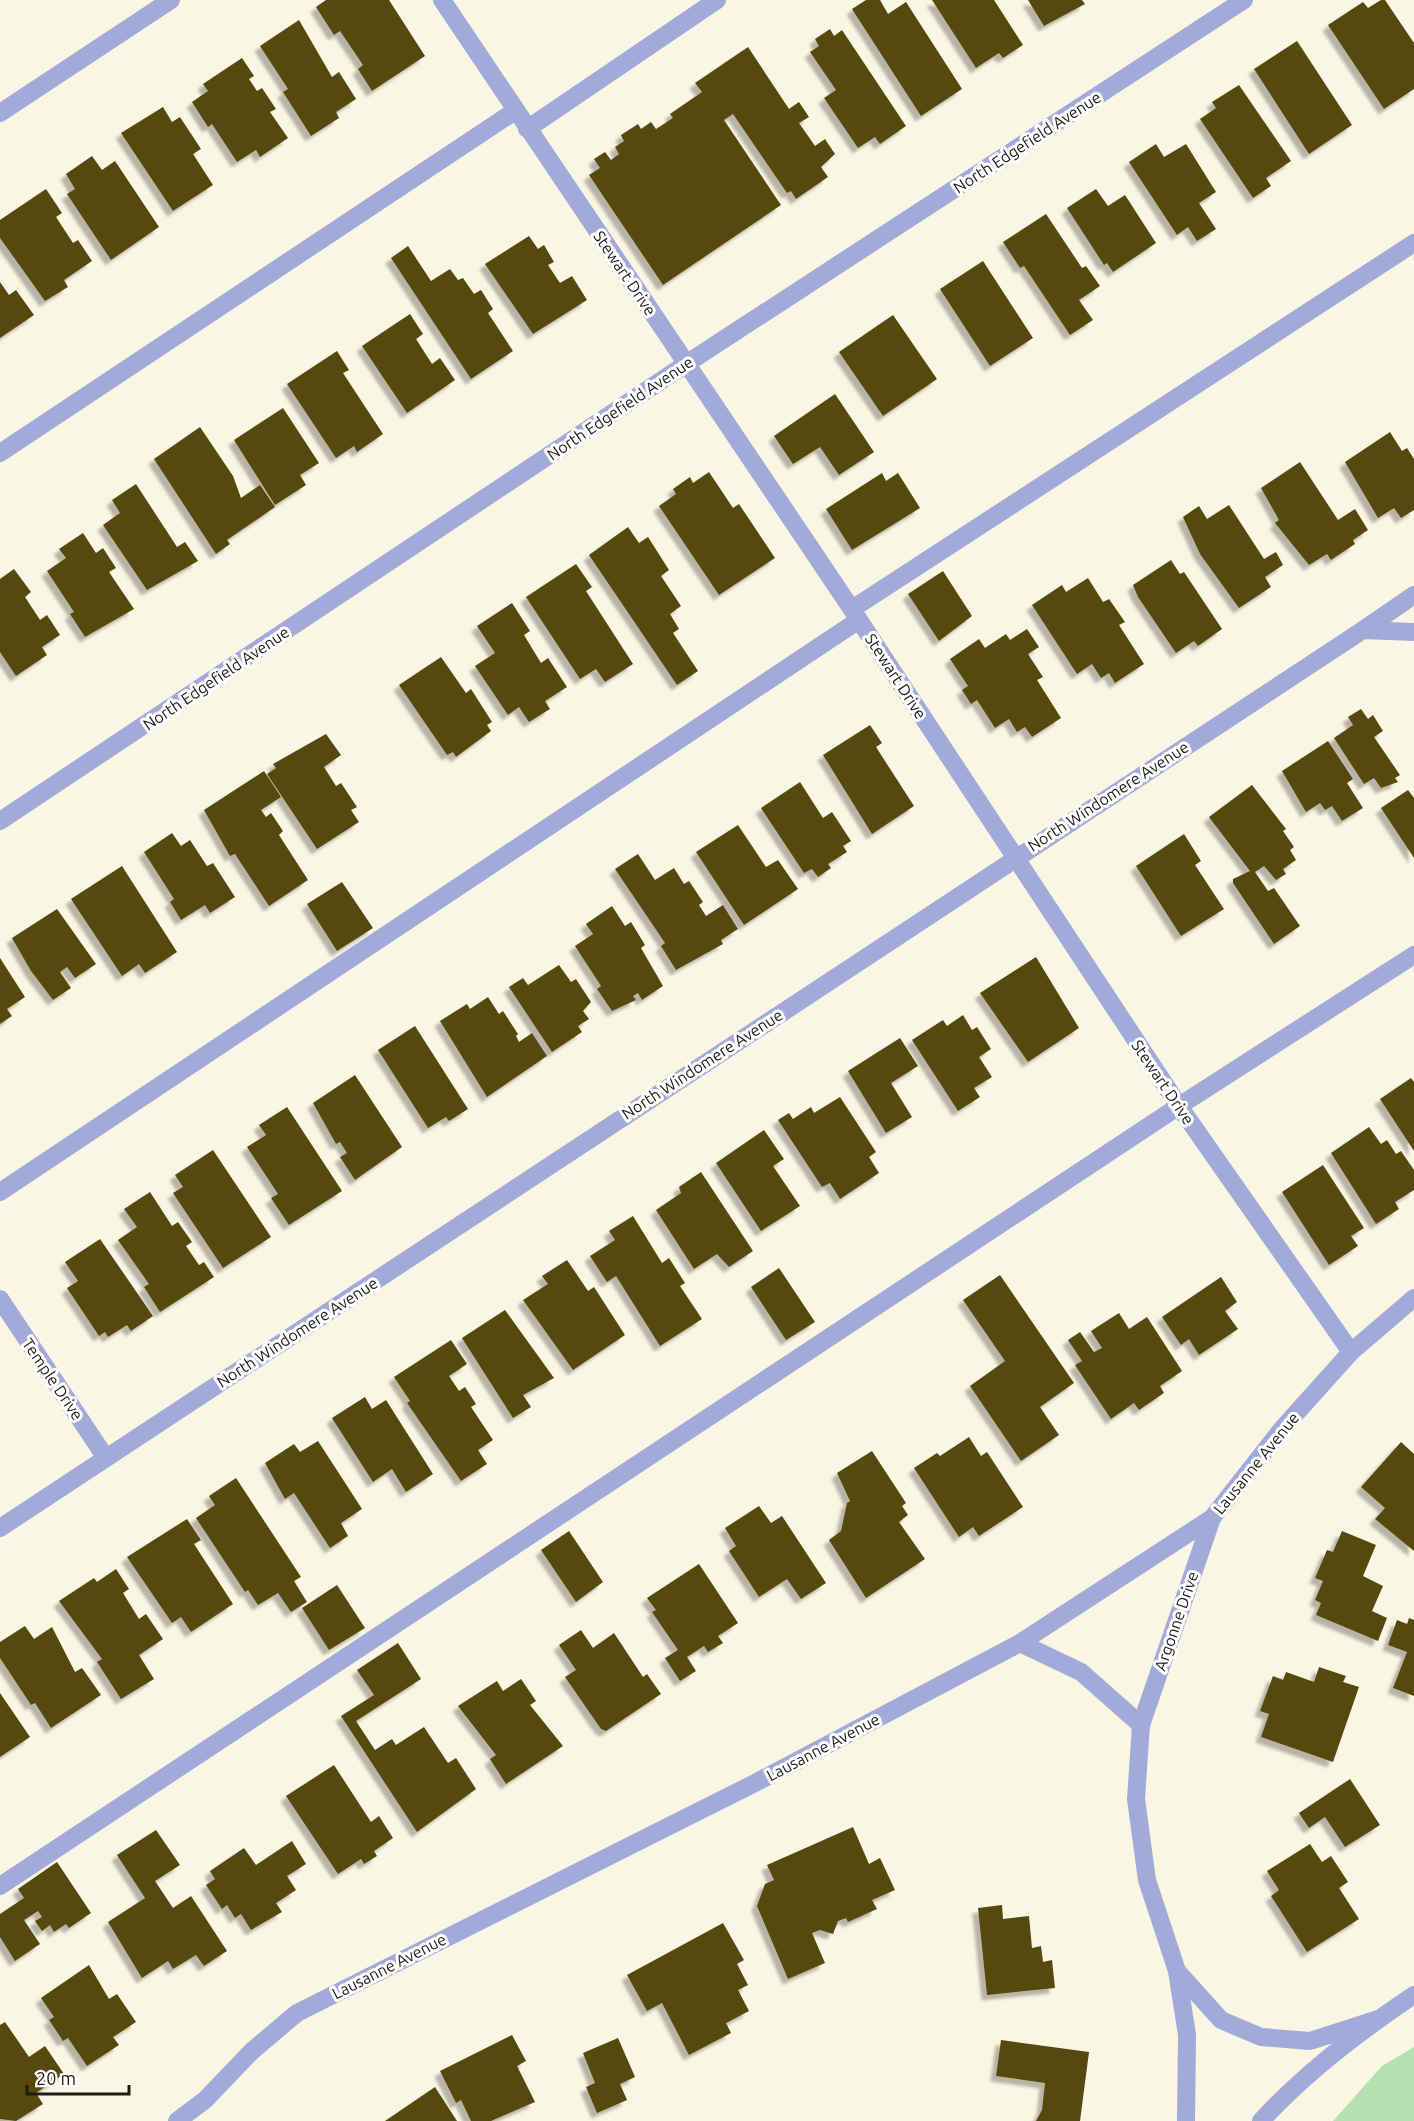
<svg xmlns="http://www.w3.org/2000/svg" width="1414" height="2121" font-family="Ubuntu,sans-serif">
<defs>
<filter id="shadow"><feDropShadow dx="-5.5" dy="5.5" stdDeviation="1.5" flood-color="#0004"/></filter>
</defs>
<rect width="100%" height="100%" fill="#faf6e4"/>
<path fill="#b3e1b1" d="M1414,2047V2121H1333L1382,2066Z"/>
<g fill="#554810" filter="url(#shadow)">
<path d="M326,0H389L425,56L372,91L358,69L363,65L340,31L334,35L316,7Z"/>
<path d="M866,0H880L888,14L906,2L962,89L921,116L852,9Z"/>
<path d="M932,0H994L1023,45L1003,58L999,53L976,68Z"/>
<path d="M1028,0H1082L1085,4L1044,26Z"/>
<path d="M1381,0H1385L1414,43V89L1384,109L1328,25L1363,2L1368,8Z"/>
<path d="M299,20L332,77L339,72L356,99L336,112L339,118L311,136L283,92L288,89L260,46Z"/>
<path d="M830,29L834,36L842,30L906,126L880,144L875,137L858,148L824,98L836,90L810,52L819,46L815,39Z"/>
<path d="M1297,41L1352,125L1309,154L1254,69Z"/>
<path d="M748,47L789,109L799,102L809,117L799,123L815,146L825,139L835,154L821,167L828,177L796,199L791,191L787,193L733,114L724,120L781,205L663,285L589,175L600,168L594,159L605,152L611,160L619,154L615,147L624,141L621,135L638,124L641,129L651,122L656,129L673,118L670,114L702,92L695,83Z"/>
<path d="M242,58L254,76L249,79L257,91L262,88L276,109L270,112L288,138L260,157L256,150L237,162L212,124L208,127L192,102L208,91L203,84Z"/>
<path d="M1239,85L1291,161L1266,178L1271,186L1253,198L1200,119L1216,108L1212,102Z"/>
<path d="M163,107L172,122L180,117L201,149L193,154L213,185L173,211L121,133Z"/>
<path d="M1156,144L1164,157L1186,144L1216,192L1199,203L1216,229L1197,241L1188,227L1177,235L1129,162Z"/>
<path d="M92,156L102,170L115,161L159,227L111,260L67,194L75,189L66,174Z"/>
<path d="M46,189L62,213L56,217L73,243L78,240L92,261L64,280L68,287L45,301L0,238V220Z"/>
<path d="M1096,189L1108,206L1125,195L1156,243L1113,272L1107,263L1104,265L1067,208Z"/>
<path d="M1046,214L1082,268L1086,266L1100,286L1079,300L1093,320L1070,335L1024,266L1020,268L1003,242Z"/>
<path d="M529,236L538,249L544,245L554,262L548,265L560,283L572,276L587,300L533,334L485,264Z"/>
<path d="M408,246L431,281L450,269L458,280L463,278L474,294L481,290L493,309L488,313L513,351L471,379L391,258Z"/>
<path d="M983,261L1033,338L990,366L940,289Z"/>
<path d="M0,282L9,295L16,290L34,315L0,338Z"/>
<path d="M410,314L423,334L416,339L432,364L440,358L455,380L407,413L362,346Z"/>
<path d="M893,315L937,379L883,416L839,352Z"/>
<path d="M337,351L349,370L343,373L383,434L357,452L354,446L336,458L287,384Z"/>
<path d="M835,394L874,452L839,475L820,447L793,464L774,436Z"/>
<path d="M283,408L319,463L300,475L306,485L275,505L234,440Z"/>
<path d="M200,427L233,476L241,498L260,485L275,507L227,540L230,544L216,554L154,459Z"/>
<path d="M1390,432L1402,451L1407,448L1414,459V510L1401,518L1394,508L1378,518L1345,462Z"/>
<path d="M1300,462L1338,520L1355,509L1368,530L1353,540L1355,544L1331,560L1327,554L1309,565L1275,523L1279,520L1261,488Z"/>
<path d="M709,472L733,508L739,504L775,558L719,595L659,506L676,494L673,489L690,477L693,483Z"/>
<path d="M882,473L886,481L898,473L920,508L852,550L826,509Z"/>
<path d="M136,484L177,547L185,542L198,561L147,590L103,525L120,513L112,500Z"/>
<path d="M1229,505L1264,559L1276,552L1283,565L1265,577L1271,587L1239,608L1200,554L1183,517L1199,506L1207,519Z"/>
<path d="M628,527L639,543L648,537L669,570L661,576L681,606L670,614L679,629L673,633L698,671L677,685L589,555Z"/>
<path d="M83,533L96,553L103,548L116,568L109,572L134,609L85,637L70,614L74,612L47,571L66,558L59,549Z"/>
<path d="M1171,560L1180,574L1184,572L1222,629L1198,646L1194,641L1176,653L1138,597L1133,585Z"/>
<path d="M576,564L592,587L586,591L633,664L605,682L596,669L580,679L526,597Z"/>
<path d="M14,569L31,592L25,597L40,620L47,615L60,635L42,647L47,655L16,676L0,652V579Z"/>
<path d="M943,571L972,616L939,641L908,594Z"/>
<path d="M1088,578L1103,602L1109,599L1125,622L1119,625L1144,664L1115,683L1109,673L1101,678L1092,664L1077,674L1032,605L1062,585L1066,592Z"/>
<path d="M512,603L530,631L524,635L541,663L548,658L567,687L545,701L550,709L529,722L519,707L508,715L475,666L495,653L477,626Z"/>
<path d="M1027,629L1039,647L1028,654L1043,677L1037,680L1061,718L1032,737L1025,727L1017,732L1009,719L995,728L977,700L971,704L962,690L968,686L950,659L979,639L985,648L1006,634L1010,640Z"/>
<path d="M441,657L466,693L471,689L492,722L487,725L491,731L456,757L453,752L447,755L399,685Z"/>
<path d="M1361,709L1368,719L1373,715L1383,731L1374,737L1400,775L1395,778L1398,782L1381,788L1374,778L1364,784L1334,738L1353,725L1348,717Z"/>
<path d="M870,725L882,743L876,747L914,806L872,834L823,755Z"/>
<path d="M326,734L341,755L324,767L336,786L341,783L357,807L351,810L359,822L317,849L267,774L276,768L273,764Z"/>
<path d="M1328,741L1353,779L1347,783L1363,808L1342,821L1332,806L1325,810L1320,803L1306,812L1282,771Z"/>
<path d="M264,771L281,797L261,810L266,817L271,813L283,831L279,835L308,880L269,906L235,854L230,856L204,810Z"/>
<path d="M800,782L823,818L832,812L851,841L843,846L847,852L828,864L831,868L818,877L812,869L804,873L761,808Z"/>
<path d="M1252,785L1286,829L1283,831L1294,847L1290,850L1296,860L1283,869L1286,874L1276,880L1264,866L1255,872L1268,891L1274,888L1300,926L1274,944L1233,883V879L1250,871L1209,817Z"/>
<path d="M1408,790L1414,798V858L1381,808Z"/>
<path d="M738,825L766,867L778,860L798,889L744,925L696,852Z"/>
<path d="M172,833L181,846L190,840L207,866L213,863L235,897L210,913L205,905L181,920L170,902L174,899L144,852Z"/>
<path d="M1184,834L1201,861L1195,865L1224,909L1181,936L1136,866Z"/>
<path d="M638,854L655,880L674,868L684,884L689,881L703,902L699,905L706,916L723,905L738,929L721,940L723,944L676,970L661,946L665,943L615,869Z"/>
<path d="M122,866L177,952L145,973L139,964L122,976L71,899Z"/>
<path d="M342,882L373,928L337,951L307,904Z"/>
<path d="M612,906L625,926L631,922L645,945L641,948L663,986L642,1000L638,993L633,996L636,1000L612,1011L597,989L601,986L575,946L593,934L586,924Z"/>
<path d="M57,909L96,964L75,978L67,967L60,972L71,988L53,1000L31,971L12,938Z"/>
<path d="M1036,957L1079,1028L1028,1062L980,993Z"/>
<path d="M0,958L25,997L7,1009L12,1016L0,1024Z"/>
<path d="M559,965L571,982L576,979L591,1002L583,1011L589,1019L578,1026L582,1032L552,1052L509,987L523,978L528,985Z"/>
<path d="M488,997L499,1014L503,1011L518,1034L516,1036L519,1042L532,1033L547,1056L487,1097L440,1021L467,1004L470,1009Z"/>
<path d="M963,1015L972,1030L977,1027L991,1049L979,1057L992,1077L974,1088L980,1097L958,1111L912,1040L943,1020L947,1026Z"/>
<path d="M415,1026L468,1109L449,1121L446,1117L428,1128L378,1050Z"/>
<path d="M900,1038L918,1066L891,1083L912,1117L886,1133L848,1071Z"/>
<path d="M355,1075L402,1147L355,1180L340,1157L347,1153L340,1142L336,1144L313,1103Z"/>
<path d="M1411,1078L1414,1082V1151L1380,1099Z"/>
<path d="M840,1097L876,1152L869,1157L879,1173L840,1199L830,1183L822,1187L778,1120L789,1113L793,1119L811,1107L814,1113Z"/>
<path d="M287,1107L342,1191L289,1225L271,1198L278,1194L247,1147L266,1135L259,1125Z"/>
<path d="M1369,1127L1381,1144L1387,1140L1396,1154L1401,1151L1414,1170V1190L1395,1202L1399,1209L1376,1224L1331,1153Z"/>
<path d="M764,1130L784,1159L773,1166L800,1206L761,1231L716,1163Z"/>
<path d="M213,1150L271,1237L223,1268L173,1193L183,1187L175,1175Z"/>
<path d="M1323,1165L1364,1228L1351,1236L1358,1246L1329,1265L1282,1192Z"/>
<path d="M701,1172L753,1251L729,1267L717,1254L694,1269L656,1210L681,1193L679,1187Z"/>
<path d="M150,1192L172,1226L178,1222L192,1242L186,1246L199,1265L204,1262L214,1277L160,1312L144,1287L149,1284L118,1240L137,1227L124,1209Z"/>
<path d="M633,1216L662,1263L669,1258L685,1283L680,1286L702,1319L660,1346L616,1276L607,1282L590,1256L615,1240L609,1231Z"/>
<path d="M100,1239L153,1316L131,1331L127,1325L108,1337L105,1332L99,1336L67,1288L78,1281L65,1262Z"/>
<path d="M567,1260L588,1291L594,1287L625,1335L573,1370L523,1300L548,1284L542,1276Z"/>
<path d="M779,1268L815,1322L786,1340L751,1287Z"/>
<path d="M1000,1275L1074,1383L1040,1407L1059,1435L1021,1461L970,1386L1005,1361L963,1300Z"/>
<path d="M1221,1277L1237,1302L1225,1311L1238,1329L1199,1355L1189,1339L1181,1345L1162,1317Z"/>
<path d="M505,1310L554,1378L523,1395L531,1407L513,1418L462,1338Z"/>
<path d="M1119,1313L1129,1329L1147,1317L1182,1371L1160,1386L1164,1393L1139,1410L1134,1403L1111,1419L1075,1365L1082,1361L1068,1340L1080,1332L1094,1352L1102,1348L1091,1331Z"/>
<path d="M451,1340L467,1364L449,1376L459,1391L465,1387L476,1404L471,1407L493,1440L478,1450L487,1464L461,1481L407,1403L410,1401L394,1377Z"/>
<path d="M365,1397L372,1409L386,1400L433,1474L406,1492L392,1469L373,1482L332,1418Z"/>
<path d="M969,1437L981,1456L987,1452L1023,1507L979,1536L973,1527L959,1537L914,1468L937,1453L940,1456Z"/>
<path d="M318,1441L362,1509L341,1523L348,1536L330,1548L294,1493L285,1499L265,1463L294,1444L300,1452Z"/>
<path d="M1401,1442L1414,1454V1551L1375,1519L1385,1508L1361,1487Z"/>
<path d="M872,1451L906,1503L902,1506L908,1515L899,1522L925,1559L866,1598L829,1540L841,1531L847,1503L850,1501L837,1473Z"/>
<path d="M236,1478L301,1577L294,1581L307,1602L291,1612L278,1593L258,1605L248,1590L245,1592L196,1518L215,1505L209,1496Z"/>
<path d="M759,1506L771,1523L782,1516L826,1583L801,1599L787,1579L759,1597L729,1551L736,1546L725,1528Z"/>
<path d="M187,1519L201,1540L194,1544L233,1604L191,1632L181,1617L172,1623L127,1557Z"/>
<path d="M569,1531L603,1582L576,1602L541,1550Z"/>
<path d="M1342,1531L1376,1545L1363,1576L1383,1586L1372,1611L1387,1618L1378,1641L1316,1615L1321,1603L1315,1600L1323,1581L1315,1578L1327,1550L1333,1552Z"/>
<path d="M699,1564L738,1623L718,1636L723,1643L708,1652L704,1646L687,1657L696,1671L680,1681L665,1658L678,1650L652,1612L656,1610L647,1598Z"/>
<path d="M116,1569L129,1589L123,1593L139,1619L146,1614L163,1639L139,1655L154,1679L121,1699L97,1662L102,1659L59,1601L94,1578L97,1582Z"/>
<path d="M337,1585L365,1628L329,1650L302,1608Z"/>
<path d="M1409,1618L1414,1620V1696L1393,1688L1407,1652L1388,1645L1397,1620L1407,1624Z"/>
<path d="M25,1626L34,1639L52,1627L75,1672L82,1668L101,1695L51,1728L35,1703L31,1705L0,1658V1642Z"/>
<path d="M581,1630L593,1648L614,1633L643,1677L647,1674L661,1694L606,1731L601,1729L565,1677L576,1670L559,1645Z"/>
<path d="M398,1643L421,1679L356,1721L375,1750L392,1739L396,1745L424,1727L448,1763L456,1758L476,1789L417,1832L341,1716L374,1695L357,1670Z"/>
<path d="M1319,1667L1346,1676L1343,1682L1359,1687L1333,1762L1261,1737L1269,1714L1260,1711L1273,1676L1283,1680L1286,1672L1314,1682Z"/>
<path d="M521,1679L536,1701L530,1705L563,1746L506,1784L490,1759L496,1755L458,1706L497,1681L503,1691Z"/>
<path d="M0,1693L30,1737L0,1757Z"/>
<path d="M334,1765L371,1822L379,1816L393,1838L374,1851L377,1856L364,1864L361,1859L338,1874L286,1796Z"/>
<path d="M1350,1779L1380,1825L1345,1847L1325,1817L1309,1828L1299,1813Z"/>
<path d="M853,1827L869,1864L880,1858L895,1890L872,1900L877,1909L848,1922L846,1918L838,1921L833,1934L820,1930L812,1933L825,1963L788,1979L757,1906L765,1884L774,1880L767,1865Z"/>
<path d="M156,1830L180,1865L155,1881L173,1908L191,1896L227,1951L204,1966L196,1955L173,1969L168,1961L142,1978L108,1922L145,1898L117,1855Z"/>
<path d="M292,1841L306,1864L287,1876L296,1890L276,1903L282,1912L251,1930L241,1914L235,1918L227,1905L222,1909L206,1885L215,1879L210,1871L244,1848L256,1865Z"/>
<path d="M1310,1844L1322,1862L1331,1856L1348,1882L1339,1888L1359,1919L1307,1952L1271,1896L1279,1890L1267,1871Z"/>
<path d="M57,1862L91,1913L69,1928L66,1924L54,1932L50,1925L42,1931L35,1921L42,1917L38,1911L24,1920L40,1944L15,1961L0,1937V1914L24,1898L18,1889Z"/>
<path d="M1002,1905L1003,1919L1029,1916L1032,1948L1041,1946L1043,1962L1052,1960L1055,1988L987,1995L978,1908Z"/>
<path d="M723,1923L744,1960L737,1964L748,1985L738,1990L749,2011L726,2023L731,2033L689,2055L662,2003L647,2011L627,1975Z"/>
<path d="M89,1965L109,1999L117,1994L136,2022L113,2037L119,2045L87,2066L68,2038L63,2041L49,2020L54,2017L41,1998Z"/>
<path d="M5,2022L29,2057L45,2046L64,2074L36,2093L43,2104L16,2121L0,2119V2025Z"/>
<path d="M512,2035L526,2061L517,2066L535,2102L491,2121H471L461,2100L456,2103L440,2071Z"/>
<path d="M618,2038L635,2077L620,2084L627,2100L597,2113L586,2087L595,2083L583,2053Z"/>
<path d="M1001,2040L1089,2052L1080,2121H1036L1042,2110L1045,2083L996,2076Z"/>
<path d="M435,2087L457,2121H385Z"/>
</g>
<g fill="none" stroke-linecap="round" stroke-linejoin="round">
<g stroke="#a1aad9" stroke-width="18">
<path d="M527,129L717,0"/>
<path d="M0,453L515,111"/>
<path d="M852,609L1414,243"/>
<path d="M0,1192L859,620"/>
<path d="M0,1886L1179,1106L1414,955"/>
</g>
<g stroke="#a1aad9" stroke-width="18">
<path d="M442,0L859,620L1179,1106L1351,1352"/>
<path d="M0,113L171,0"/>
<path d="M1363,630L1414,595"/>
<path d="M0,821L686,364L1244,0"/>
<path d="M0,1299L106,1458"/>
<path d="M1212,1518L1141,1725L1136,1799L1147,1880L1177,1971L1221,2020L1261,2037L1310,2041L1378,2019"/>
<path d="M0,1528L1363,630L1414,632"/>
<path d="M1020,1643L1081,1672L1141,1725"/>
<path d="M1177,1971L1187,2035L1186,2121"/>
<path d="M177,2121L205,2100L252,2051L297,2013L755,1783L1020,1643L1212,1518L1281,1430L1351,1352L1414,1298"/>
<path d="M1261,2121C1305,2073 1360,2031 1414,1995"/>
</g>
</g>
<g text-anchor="middle" dominant-baseline="central" stroke-width="6" stroke-linejoin="round" paint-order="stroke">
<g font-size="16" fill="#1c1b15" stroke="#fff">
<text transform="translate(1027 142) rotate(-33)">North Edgefield Avenue</text>
<text transform="translate(625 273) rotate(56)">Stewart Drive</text>
<text transform="translate(620 408) rotate(-34)">North Edgefield Avenue</text>
<text transform="translate(896 676) rotate(57)">Stewart Drive</text>
<text transform="translate(216 678) rotate(-34)">North Edgefield Avenue</text>
<text transform="translate(1108 796) rotate(-33)">North Windomere Avenue</text>
<text transform="translate(702 1064) rotate(-33)">North Windomere Avenue</text>
<text transform="translate(1163 1082) rotate(56)">Stewart Drive</text>
<text transform="translate(297 1332) rotate(-33)">North Windomere Avenue</text>
<text transform="translate(53 1379) rotate(56)">Temple Drive</text>
<text transform="translate(1256 1463) rotate(-51)">Lausanne Avenue</text>
<text transform="translate(1176 1621) rotate(-71)">Argonne Drive</text>
<text transform="translate(823 1747) rotate(-28)">Lausanne Avenue</text>
<text transform="translate(389 1966) rotate(-27)">Lausanne Avenue</text>
</g>
</g>
<path d="M27 2085v9h102v-9" fill="none" stroke="#1c1b15" stroke-width="3"/>
<text x="36" y="2085" font-size="18" fill="#1c1b15" stroke="#ffffff" stroke-width="4.5" paint-order="stroke">20 m</text>
</svg>
